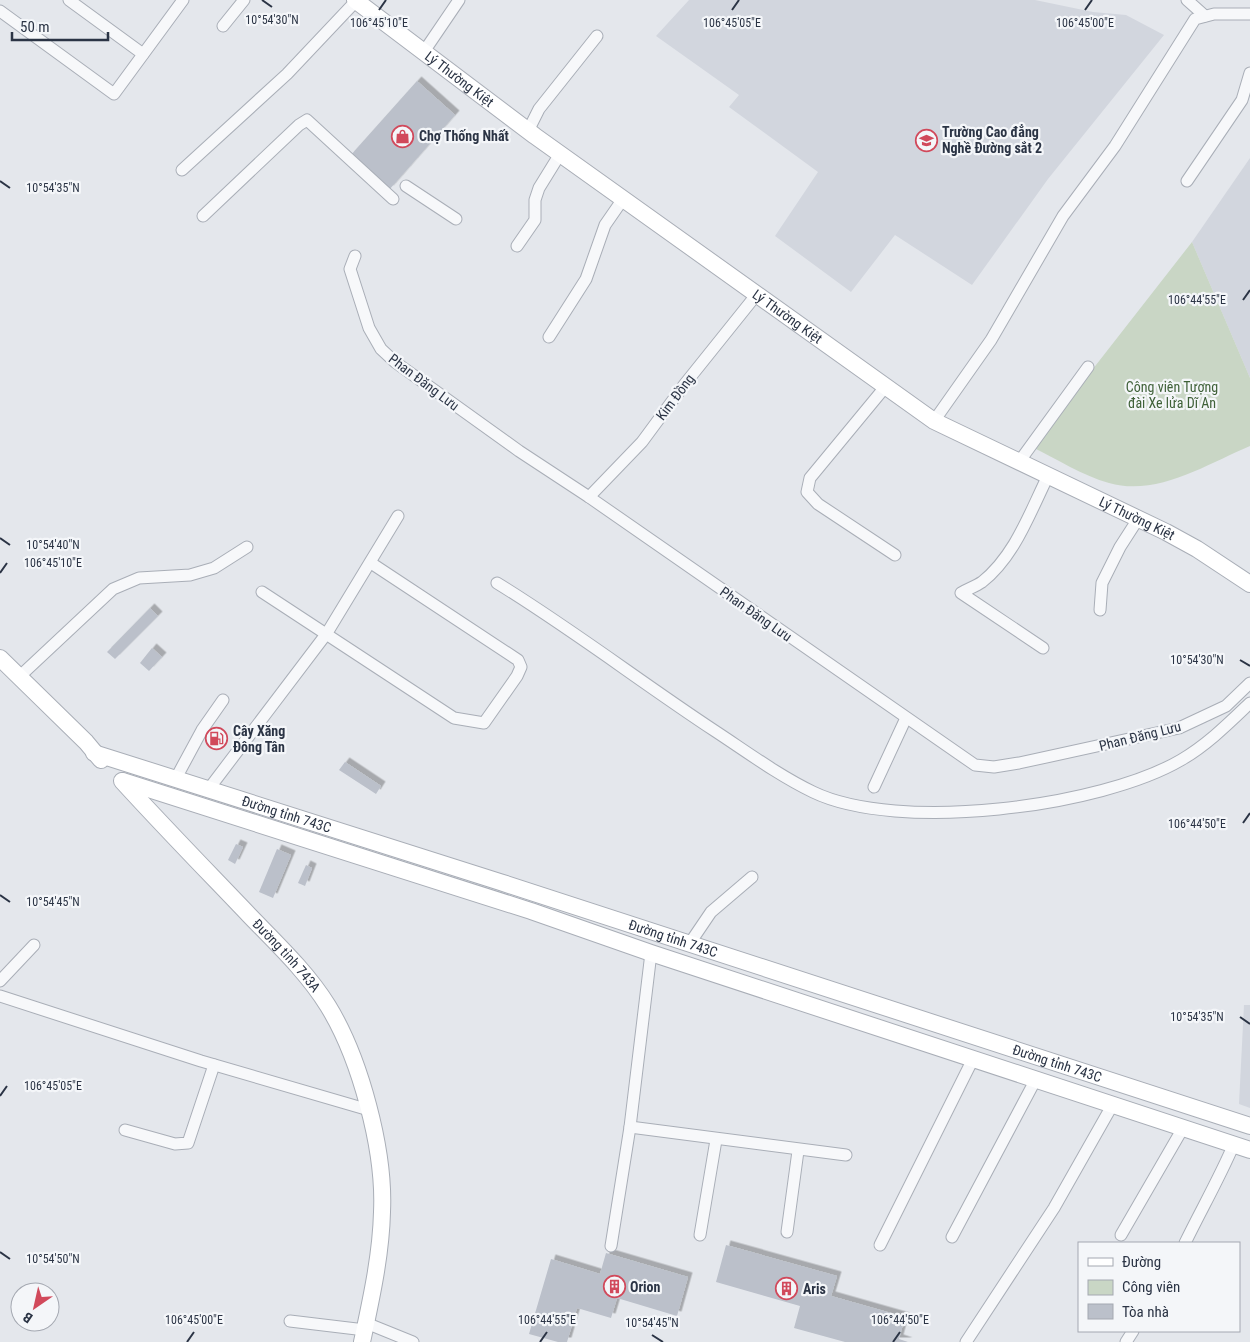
<svg xmlns="http://www.w3.org/2000/svg" width="1250" height="1342" font-family="'Roboto Condensed',sans-serif">
<defs>
<filter id="shadow"><feDropShadow dx="4.5" dy="-4.5" stdDeviation="0" flood-color="#0004"/></filter>
</defs>
<rect width="100%" height="100%" fill="#e4e7ec"/>
<g fill="#d2d6de">
<path d="M689,0H1035L1093,12L1126,15L1164,35L1048,179L972,285L895,235L851,292L775,236L818,172L729,107L739,95L656,36Z"/>
<path d="M1250,158V378L1192,242Z"/>
<path d="M1244,1005H1250V1108L1239,1104Z"/>
</g>
<path fill="#c9d6c5" d="M1192,242L1250,378V446C1207,464 1157,497 1109,483C1083,476 1057,459 1032,447Z"/>
<g fill="#bbc0ca" filter="url(#shadow)">
<path d="M417,81L455,115L389,190L350,156Z"/>
<path d="M150,608L158,616L115,659L107,652Z"/>
<path d="M152,648L162,657L149,671L140,663Z"/>
<path d="M345,762L381,786L376,794L339,770Z"/>
<path d="M236,844L243,847L235,864L228,860Z"/>
<path d="M277,849L291,855L273,898L259,892Z"/>
<path d="M306,865L312,868L305,886L298,883Z"/>
<path d="M726,1245L837,1276L831,1296L905,1317L899,1339L908,1342H845L794,1328L800,1306L716,1282Z"/>
<path d="M606,1253L688,1277L677,1316L617,1298L611,1318L577,1308L567,1342H558L529,1334L551,1259L600,1274Z"/>
</g>
<g fill="none" stroke-linecap="round" stroke-linejoin="round">
<defs>
<g id="minor">
<path d="M69,0L143,54"/>
<path d="M1187,0L1205,16"/>
<path d="M0,11L114,94L183,0"/>
<path d="M223,26L244,0"/>
<path d="M423,53L459,0"/>
<path d="M528,131L539,109L597,36"/>
<path d="M182,170L287,74L356,1"/>
<path d="M1187,181L1242,100L1250,73"/>
<path d="M406,186L456,219"/>
<path d="M203,216L299,125L307,120L393,199"/>
<path d="M517,246L535,220V200L539,188L560,154"/>
<path d="M355,256L350,269L369,328L381,349L395,362L519,451L589,497L975,765L994,767L1019,763L1179,728L1226,706L1250,683"/>
<path d="M549,337L586,279L605,225L623,199"/>
<path d="M886,386L810,478L807,492L818,504L895,555"/>
<path d="M934,421L991,340L1063,216L1115,146L1195,19L1214,14H1250"/>
<path d="M1019,462L1088,367"/>
<path d="M589,497L642,442L684,385L757,294"/>
<path d="M497,583C572,629 642,683 715,731C747,752 778,775 813,792C898,833 1101,807 1181,760C1207,745 1229,723 1250,703"/>
<path d="M262,592L454,718L484,723L517,676L521,667L518,660L371,563"/>
<path d="M1100,610L1102,583L1120,547L1138,519"/>
<path d="M1043,648L961,593C968,589 976,586 982,582C1015,556 1030,512 1048,476"/>
<path d="M19,677L113,589L139,578L190,575L214,568L247,547"/>
<path d="M175,780L202,730L223,700"/>
<path d="M874,787L906,718"/>
<path d="M208,790L327,633L398,516"/>
<path d="M690,943L711,912L752,877"/>
<path d="M0,981L34,945"/>
<path d="M0,996L201,1061L369,1110"/>
<path d="M630,1127L846,1155"/>
<path d="M125,1130L175,1144L188,1143L214,1065"/>
<path d="M787,1232L798,1151"/>
<path d="M700,1235L716,1140"/>
<path d="M1121,1235L1183,1128"/>
<path d="M952,1237L1036,1079"/>
<path d="M1185,1243C1201,1210 1219,1179 1234,1144"/>
<path d="M880,1245L973,1059"/>
<path d="M611,1246L630,1127L651,953"/>
<path d="M290,1321L365,1330"/>
<path d="M366,1323L413,1342"/>
<path d="M966,1342L1054,1208L1113,1104"/>
<path d="M1126,1342L1133,1331"/>
</g>
<g id="secondary">
<path id="s1" d="M355,0L535,136L934,421L1166,532L1197,549L1250,584"/>
<path d="M0,658L86,742L101,760"/>
<path id="s2" d="M94,753L500,882L1250,1126"/>
<path id="s3" d="M122,781C163,826 206,870 249,915C276,943 307,972 328,1006C360,1058 385,1150 382,1212C381,1255 371,1300 362,1342"/>
<path d="M123,781L531,911L651,953L1250,1150"/>
</g>
</defs>
<use href="#minor" stroke="#a9aeb7" stroke-width="13"/>
<use href="#secondary" stroke="#a9aeb7" stroke-width="18"/>
<use href="#minor" stroke="#f7f8fa" stroke-width="11"/>
<use href="#secondary" stroke="#fff" stroke-width="16"/>
</g>
<path fill="none" stroke="#2b3445" stroke-width="2" d="M262,0L272,7M379,10L386,0M732,10L739,0M1085,10L1092,0M0,181L10,188M1243,300L1250,290M0,538L10,545M0,573L7,563M1240,660L1250,666M1243,823L1250,813M0,895L10,902M1240,1017L1250,1024M0,1096L7,1086M0,1252L10,1259M652,1335L663,1342M187,1342L194,1332M540,1342L547,1332M893,1342L900,1332"/>
<defs>
<symbol id="shop-ring" viewBox="-11 -11 22 22"><circle r="9.5" fill="#f4f6f9" stroke="#d1495b" stroke-width="1.5"/><path d="M-5-2.5h2.3a2.7 3.5 0 0 1 5.4 0H5L5.5 6h-11ZM-1.5-2.5h3a1.5 2.3 0 0 0-3 0Z" fill="#d1495b"/></symbol>
<symbol id="university-ring" viewBox="-11 -11 22 22"><circle r="9.5" fill="#f4f6f9" stroke="#d1495b" stroke-width="1.5"/><path d="M0-5L7-2L0 1L-7-2ZM-4 1L0 2.5L4 1V4Q0 6-4 4Z" fill="#d1495b"/></symbol>
<symbol id="fuel-ring" viewBox="-11 -11 22 22"><circle r="9.5" fill="#f4f6f9" stroke="#d1495b" stroke-width="1.5"/><path d="M-5.5-6h7V0h2V4h1.3V-2.5L3-4.5l.8-.8L6-3V5H2.5V1h-1V6h-7ZM-4.2-4.7v3.2H.2V-4.7Z" fill="#d1495b"/></symbol>
<symbol id="building-ring" viewBox="-11 -11 22 22"><circle r="9.5" fill="#f4f6f9" stroke="#d1495b" stroke-width="1.5"/><path d="M-4-6H4V6H1V3H-1V6H-4ZM-2.5-4.3h1.7v1.8h-1.7ZM.8-4.3h1.7v1.8H.8ZM-2.5-1h1.7V.8h-1.7ZM.8-1h1.7V.8H.8Z" fill="#d1495b"/></symbol>
</defs>
<g fill-rule="evenodd">
<use href="#shop-ring" x="390" y="124" width="25" height="25"/>
<use href="#university-ring" x="914" y="128" width="25" height="25"/>
<use href="#fuel-ring" x="204" y="726" width="25" height="25"/>
<use href="#building-ring" x="602" y="1274" width="25" height="25"/>
<use href="#building-ring" x="774" y="1276" width="25" height="25"/>
</g>
<g text-anchor="middle" dominant-baseline="central" stroke-width="4.5" stroke-linejoin="round" paint-order="stroke">
<g font-size="14" fill="#2b3445" stroke="#f4f6f9">
<text stroke="none"><textPath href="#s1" startOffset="131">Lý Thường Kiệt</textPath></text>
<text stroke="none"><textPath href="#s1" startOffset="536">Lý Thường Kiệt</textPath></text>
<text transform="translate(424 382) rotate(37)">Phan Đăng Lưu</text>
<text transform="translate(675 397) rotate(-53)">Kim Đồng</text>
<text stroke="none"><textPath href="#s1" startOffset="941">Lý Thường Kiệt</textPath></text>
<text transform="translate(756 614) rotate(35)">Phan Đăng Lưu</text>
<text transform="translate(1140 736) rotate(-14)">Phan Đăng Lưu</text>
<text stroke="none"><textPath href="#s2" startOffset="202">Đường tỉnh 743C</textPath></text>
<text stroke="none"><textPath href="#s2" startOffset="608">Đường tỉnh 743C</textPath></text>
<text stroke="none"><textPath href="#s3" startOffset="240">Đường tỉnh 743A</textPath></text>
<text stroke="none"><textPath href="#s2" startOffset="1012">Đường tỉnh 743C</textPath></text>
</g>
<g font-size="14" font-weight="bold" fill="#2b3445" stroke="#f4f6f9" text-anchor="start">
<text x="942" y="132">Trường Cao đẳng<tspan x="942" dy="16">Nghề Đường sắt 2</tspan></text>
<text x="419" y="136">Chợ Thống Nhất</text>
<text x="233" y="731">Cây Xăng<tspan x="233" dy="16">Đông Tân</tspan></text>
<text x="630" y="1287">Orion</text>
<text x="803" y="1289">Aris</text>
</g>
<g font-size="14" fill="#3f6138" stroke="#f4f6f9">
<text x="1172" y="387">Công viên Tượng<tspan x="1172" dy="16">đài Xe lửa Dĩ An</tspan></text>
</g>
</g>
<g font-size="12" text-anchor="middle" fill="#2b3445" stroke="#f4f6f9" stroke-width="4.5" stroke-linejoin="round" paint-order="stroke">
<text x="272" y="24">10°54'30"N</text>
<text x="379" y="27">106°45'10"E</text>
<text x="732" y="27">106°45'05"E</text>
<text x="1085" y="27">106°45'00"E</text>
<text x="53" y="192">10°54'35"N</text>
<text x="1197" y="304">106°44'55"E</text>
<text x="53" y="549">10°54'40"N</text>
<text x="53" y="567">106°45'10"E</text>
<text x="1197" y="664">10°54'30"N</text>
<text x="1197" y="828">106°44'50"E</text>
<text x="53" y="906">10°54'45"N</text>
<text x="1197" y="1021">10°54'35"N</text>
<text x="53" y="1090">106°45'05"E</text>
<text x="53" y="1263">10°54'50"N</text>
<text x="194" y="1324">106°45'00"E</text>
<text x="547" y="1324">106°44'55"E</text>
<text x="900" y="1324">106°44'50"E</text>
<text x="652" y="1327">10°54'45"N</text>
</g>
<rect x="1078" y="1242" width="162" height="90" fill="#f4f6f9" stroke="#a4a8b1"/>
<rect x="1088" y="1258" width="25" height="8" fill="#ffffff" stroke="#a4a8b1"/>
<text x="1122" y="1267" font-size="15" fill="#2b3445">Đường</text>
<rect x="1088" y="1280" width="25" height="15" fill="#c9d6c5" stroke="#a4a8b1"/>
<text x="1122" y="1292" font-size="15" fill="#2b3445">Công viên</text>
<rect x="1088" y="1304" width="25" height="15" fill="#bbc0ca" stroke="#a4a8b1"/>
<text x="1122" y="1317" font-size="15" fill="#2b3445">Tòa nhà</text>
<g transform="translate(35 1307) rotate(214)"><circle r="24" fill="#f4f6f9" stroke="#a4a8b1"/>
<path d="M0-4L9 19L0 12L-9 19Z" fill="#d1495b"/>
<text y="-8" font-size="14" font-weight="bold" text-anchor="middle" fill="#2b3445">B</text>
</g>
<path d="M12 32v8h96v-8" fill="none" stroke="#2b3445" stroke-width="2.5"/>
<text x="20" y="32" font-size="15" fill="#2b3445" stroke="#f4f6f9" stroke-width="4" paint-order="stroke">50 m</text>
</svg>
